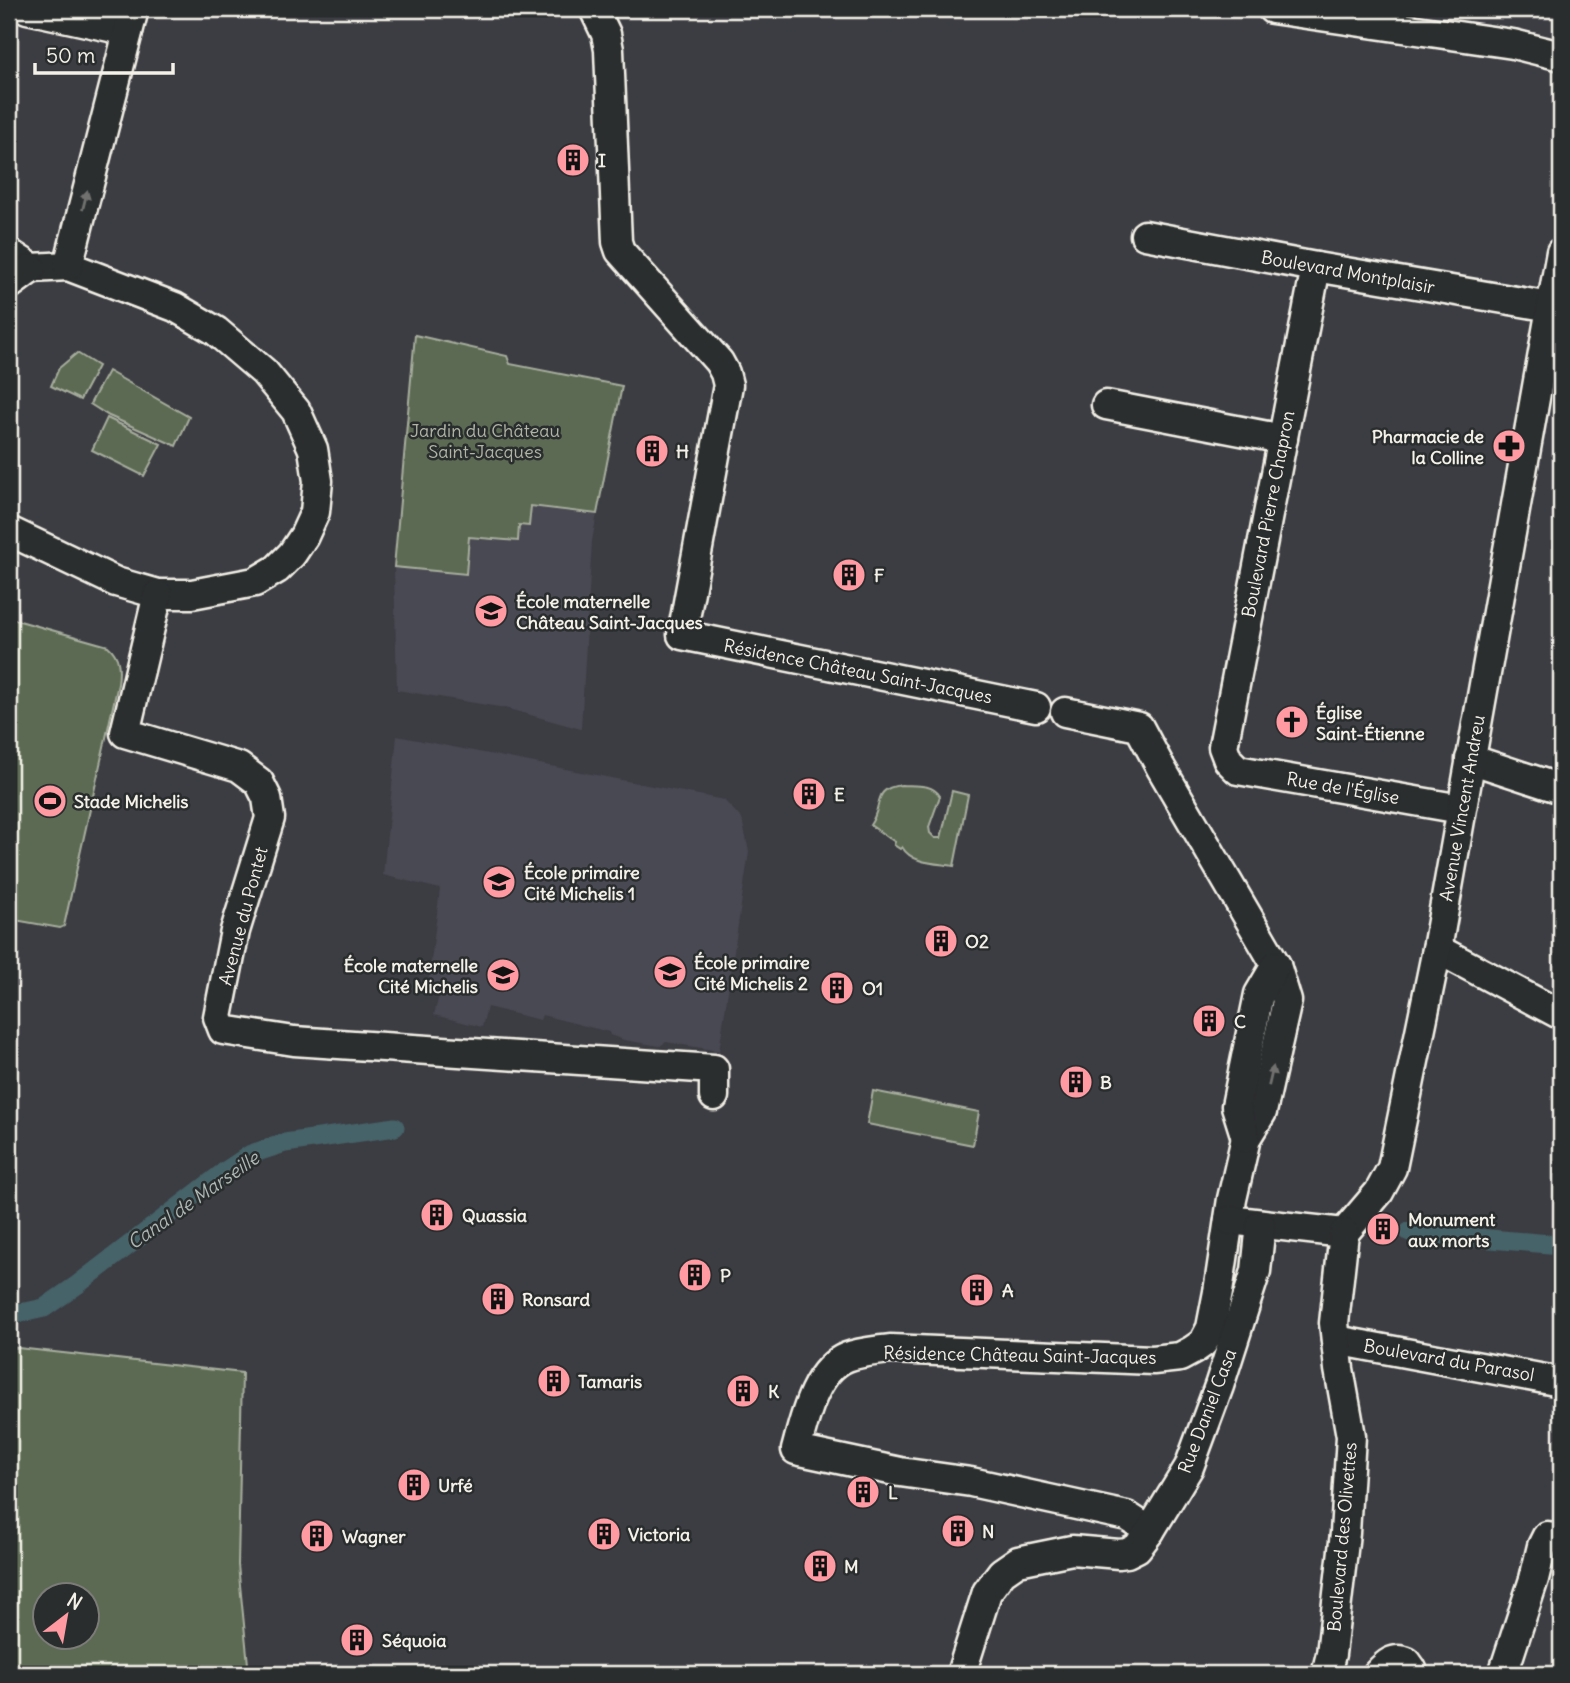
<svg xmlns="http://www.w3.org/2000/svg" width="1570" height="1683" font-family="Delius,sans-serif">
<rect width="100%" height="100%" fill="#3c3d43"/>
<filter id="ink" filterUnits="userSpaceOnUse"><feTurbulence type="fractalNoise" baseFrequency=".0143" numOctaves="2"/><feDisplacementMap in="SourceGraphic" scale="14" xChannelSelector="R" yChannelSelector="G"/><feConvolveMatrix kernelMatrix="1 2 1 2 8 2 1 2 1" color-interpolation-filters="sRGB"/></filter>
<g filter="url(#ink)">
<g fill="#494852">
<path d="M531,505L597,514L592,541L581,729L505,708L397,690L394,567L465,574L469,537L519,525L528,526Z"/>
<path d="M397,736L724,800L742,819L749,852L719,1051L666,1042L660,1046L624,1040L610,1035L609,1032L542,1015L540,1020L487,1007L482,1027L434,1015L439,996L427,994L440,889L383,875Z"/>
</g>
<g fill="#5c6b53" stroke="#a8ae9e" stroke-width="2" fill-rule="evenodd">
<path d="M415,335L507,356L510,364L622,386L597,514L531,506L529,526L519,525L518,541L469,537L466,574L394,567Z"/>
<path d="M77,353L98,366L80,400L51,386L59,368Z"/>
<path d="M108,371L189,417L176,446L109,416L90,404Z"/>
<path d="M107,418L161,444L144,476L92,450Z"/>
<path d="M9,618L108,646C120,656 120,669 118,684L64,926L60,928L9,919Z"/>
<path d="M901,785C915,786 932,783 940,796L929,827L930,833L935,838H941L952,791L968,795L954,866C936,863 912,864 902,847L900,849L894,845L895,842L870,825C884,805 871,789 901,785Z"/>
<path d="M873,1091L979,1112L973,1145L867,1124Z"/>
<path d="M9,1347L242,1373L238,1565L249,1674H9ZM46,1596H88V1638H46Z"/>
</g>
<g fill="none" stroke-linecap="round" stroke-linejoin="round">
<g stroke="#456368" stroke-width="19">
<path d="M1409,1232L1561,1245"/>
<path d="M9,1314L26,1312L44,1308L77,1285L224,1172L251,1154L285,1143L395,1127"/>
</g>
<defs>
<g id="minor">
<path d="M27,9L128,31"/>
<path d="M594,9L606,34L609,50L617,242L620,251L719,362L725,373L728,385L682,635L1036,707"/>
<path d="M1272,9L1513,44L1561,56"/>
<path d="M1145,235L1316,267L1551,307"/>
<path d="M9,253L32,268L68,266L175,307L216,331L264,372L296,411L313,449L318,481L315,512L304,536L292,554L277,569L255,582L192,594H158L116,582L9,531"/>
<path d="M68,266L134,9"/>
<path d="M1316,267L1223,747L1228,760L1238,770L1461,809"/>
<path d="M9,285L32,268"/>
<path d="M1106,405L1283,439"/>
<path d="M158,594L125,733L239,767L259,782L267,798L270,818L235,931L218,1017L223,1030L294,1041L714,1069V1096"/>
<path d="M1065,712L1139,727L1161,768L1276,965L1287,1001L1262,1112L1246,1138L1232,1199L1218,1292L1211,1328L1203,1343L1193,1350L1180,1357L1153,1360L890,1349C876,1351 860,1352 847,1357C814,1370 804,1421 796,1450L900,1472L971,1482L1127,1516L1150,1531"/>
<path d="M1470,759L1561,789"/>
<path d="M1437,949L1561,1015"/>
<path d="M1246,1138L1236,1106L1259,994L1276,965"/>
<path d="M1229,1220L1344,1233L1379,1192L1392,1168L1437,949L1561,252"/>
<path d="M1336,1340L1561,1382"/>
<path d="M961,1674L987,1592L1002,1572L1018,1561L1072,1550L1119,1554L1127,1553L1137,1548L1150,1531L1189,1467L1219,1386L1256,1271L1261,1224"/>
<path d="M1326,1674L1331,1654L1345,1533L1351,1436L1339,1369L1334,1323L1344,1233"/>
<path d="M1377,1674C1386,1664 1394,1656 1407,1662L1412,1669V1674"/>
<path d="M1503,1674L1534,1579L1542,1546L1547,1536L1561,1539"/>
</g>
</defs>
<use href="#minor" stroke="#f4f1e8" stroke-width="33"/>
<use href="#minor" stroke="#2a2d2e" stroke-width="28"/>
</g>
<defs><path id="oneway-solid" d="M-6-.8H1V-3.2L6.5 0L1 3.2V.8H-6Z" transform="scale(1.75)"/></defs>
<g fill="#71726f">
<use href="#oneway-solid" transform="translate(85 200) rotate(-76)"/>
<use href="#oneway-solid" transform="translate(1271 1076) rotate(-77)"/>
</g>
</g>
<defs>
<symbol id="building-disc" viewBox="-11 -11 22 22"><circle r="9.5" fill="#ff9aa2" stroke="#2a2d2e"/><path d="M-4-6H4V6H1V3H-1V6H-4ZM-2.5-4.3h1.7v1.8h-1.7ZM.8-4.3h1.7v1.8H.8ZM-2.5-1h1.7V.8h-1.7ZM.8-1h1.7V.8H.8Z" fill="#111"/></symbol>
<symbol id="pharmacy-disc" viewBox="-11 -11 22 22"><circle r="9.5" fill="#ff9aa2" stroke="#2a2d2e"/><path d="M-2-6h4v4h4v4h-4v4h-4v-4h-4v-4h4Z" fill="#111"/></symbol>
<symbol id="school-disc" viewBox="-11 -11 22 22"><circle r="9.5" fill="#ff9aa2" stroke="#2a2d2e"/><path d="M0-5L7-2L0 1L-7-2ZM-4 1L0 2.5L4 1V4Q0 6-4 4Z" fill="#111"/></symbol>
<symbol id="church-disc" viewBox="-11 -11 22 22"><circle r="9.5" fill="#ff9aa2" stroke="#2a2d2e"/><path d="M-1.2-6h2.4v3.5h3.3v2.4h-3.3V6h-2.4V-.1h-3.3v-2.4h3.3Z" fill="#111"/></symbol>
<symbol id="stadium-disc" viewBox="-11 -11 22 22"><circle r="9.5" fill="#ff9aa2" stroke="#2a2d2e"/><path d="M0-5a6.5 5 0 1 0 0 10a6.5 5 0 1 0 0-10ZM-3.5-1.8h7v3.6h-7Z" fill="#111"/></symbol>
</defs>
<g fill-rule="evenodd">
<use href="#building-disc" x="554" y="141" width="38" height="38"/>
<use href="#pharmacy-disc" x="1490" y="427" width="38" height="38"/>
<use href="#building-disc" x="633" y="432" width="38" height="38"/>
<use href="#building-disc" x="830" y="556" width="38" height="38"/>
<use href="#school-disc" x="472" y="592" width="38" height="38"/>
<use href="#church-disc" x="1273" y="703" width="38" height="38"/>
<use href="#building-disc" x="790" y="775" width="38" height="38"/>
<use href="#stadium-disc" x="31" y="782" width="38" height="38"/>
<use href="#school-disc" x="480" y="863" width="38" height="38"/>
<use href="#building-disc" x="922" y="922" width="38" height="38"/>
<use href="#school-disc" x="651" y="953" width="38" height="38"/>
<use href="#school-disc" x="484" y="956" width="38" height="38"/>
<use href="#building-disc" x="818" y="969" width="38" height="38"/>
<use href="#building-disc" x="1190" y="1002" width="38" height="38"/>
<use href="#building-disc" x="1057" y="1063" width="38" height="38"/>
<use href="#building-disc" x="418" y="1196" width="38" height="38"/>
<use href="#building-disc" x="1364" y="1210" width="38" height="38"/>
<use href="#building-disc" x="676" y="1256" width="38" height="38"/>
<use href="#building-disc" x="958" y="1271" width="38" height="38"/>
<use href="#building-disc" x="479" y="1280" width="38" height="38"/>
<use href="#building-disc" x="535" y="1362" width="38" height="38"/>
<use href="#building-disc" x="724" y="1372" width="38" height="38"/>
<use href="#building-disc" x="395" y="1466" width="38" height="38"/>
<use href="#building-disc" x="844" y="1473" width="38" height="38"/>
<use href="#building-disc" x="939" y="1512" width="38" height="38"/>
<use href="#building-disc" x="585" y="1515" width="38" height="38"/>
<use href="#building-disc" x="298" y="1517" width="38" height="38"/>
<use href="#building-disc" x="801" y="1547" width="38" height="38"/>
<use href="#building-disc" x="338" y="1621" width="38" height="38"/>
</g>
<g text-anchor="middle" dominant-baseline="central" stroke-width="5" stroke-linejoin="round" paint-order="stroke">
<g font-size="18" font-weight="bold" fill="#f4f1e8" stroke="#2a2d2e" text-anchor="start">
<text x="598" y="160">I</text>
<text x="1484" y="436" text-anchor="end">Pharmacie de<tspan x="1484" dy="21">la Colline</tspan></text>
<text x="676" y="451">H</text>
<text x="874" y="575">F</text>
<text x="516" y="601">École maternelle<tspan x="516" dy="21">Château Saint-Jacques</tspan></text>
<text x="1316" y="712">Église<tspan x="1316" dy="21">Saint-Étienne</tspan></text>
<text x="834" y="794">E</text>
<text x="74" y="801">Stade Michelis</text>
<text x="524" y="872">École primaire<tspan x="524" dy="21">Cité Michelis 1</tspan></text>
<text x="965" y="941">O2</text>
<text x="694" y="962">École primaire<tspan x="694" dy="21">Cité Michelis 2</tspan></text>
<text x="478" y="965" text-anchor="end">École maternelle<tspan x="478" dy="21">Cité Michelis</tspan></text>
<text x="862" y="988">O1</text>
<text x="1234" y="1021">C</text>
<text x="1100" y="1082">B</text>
<text x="462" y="1215">Quassia</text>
<text x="1408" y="1219">Monument<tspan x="1408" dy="21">aux morts</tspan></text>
<text x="720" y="1275">P</text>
<text x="1002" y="1290">A</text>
<text x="522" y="1299">Ronsard</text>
<text x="578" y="1381">Tamaris</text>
<text x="768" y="1391">K</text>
<text x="438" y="1485">Urfé</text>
<text x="888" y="1492">L</text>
<text x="982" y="1531">N</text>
<text x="628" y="1534">Victoria</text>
<text x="342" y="1536">Wagner</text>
<text x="844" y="1566">M</text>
<text x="382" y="1640">Séquoia</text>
</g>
<g font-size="18" fill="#f4f1e8" stroke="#2a2d2e">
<text transform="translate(1348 272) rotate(10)">Boulevard Montplaisir</text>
<text transform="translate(1268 514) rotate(-79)">Boulevard Pierre Chapron</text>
<text transform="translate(858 671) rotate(11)">Résidence Château Saint-Jacques</text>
<text transform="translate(1343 788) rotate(10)">Rue de l'Église</text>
<text transform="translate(1462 808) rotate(-80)">Avenue Vincent Andreu</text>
<text transform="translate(243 916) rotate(-75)">Avenue du Pontet</text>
<text transform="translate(1020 1355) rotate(1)">Résidence Château Saint-Jacques</text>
<text transform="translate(1449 1360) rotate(10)">Boulevard du Parasol</text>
<text transform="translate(1207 1411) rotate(-69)">Rue Daniel Casa</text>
<text transform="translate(1342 1537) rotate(-85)">Boulevard des Olivettes</text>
</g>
<g font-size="18" fill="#b0b5a5" stroke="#2a2d2e">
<text x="485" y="430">Jardin du Château<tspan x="485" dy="21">Saint-Jacques</tspan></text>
</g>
<g font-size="19" font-style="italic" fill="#aeb8b5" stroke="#2a2d2e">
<text transform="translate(193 1200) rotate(-35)">Canal de Marseille</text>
</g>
</g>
<rect width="1570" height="1683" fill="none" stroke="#2a2d2e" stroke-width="35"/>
<rect x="18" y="18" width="1535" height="1648" fill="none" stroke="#f4f1e8" stroke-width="2.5" filter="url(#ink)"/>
<g transform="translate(66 1616) rotate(31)"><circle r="33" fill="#2a2d2e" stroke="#7b7b78" stroke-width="2"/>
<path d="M0-5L12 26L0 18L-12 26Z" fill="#ff9aa2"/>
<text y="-10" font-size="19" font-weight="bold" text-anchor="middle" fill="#f4f1e8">N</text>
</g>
<path d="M35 63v10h138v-10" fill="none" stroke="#f4f1e8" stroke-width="3.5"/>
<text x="46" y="63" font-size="21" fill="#f4f1e8" stroke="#2a2d2e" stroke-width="5" paint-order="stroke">50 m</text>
</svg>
